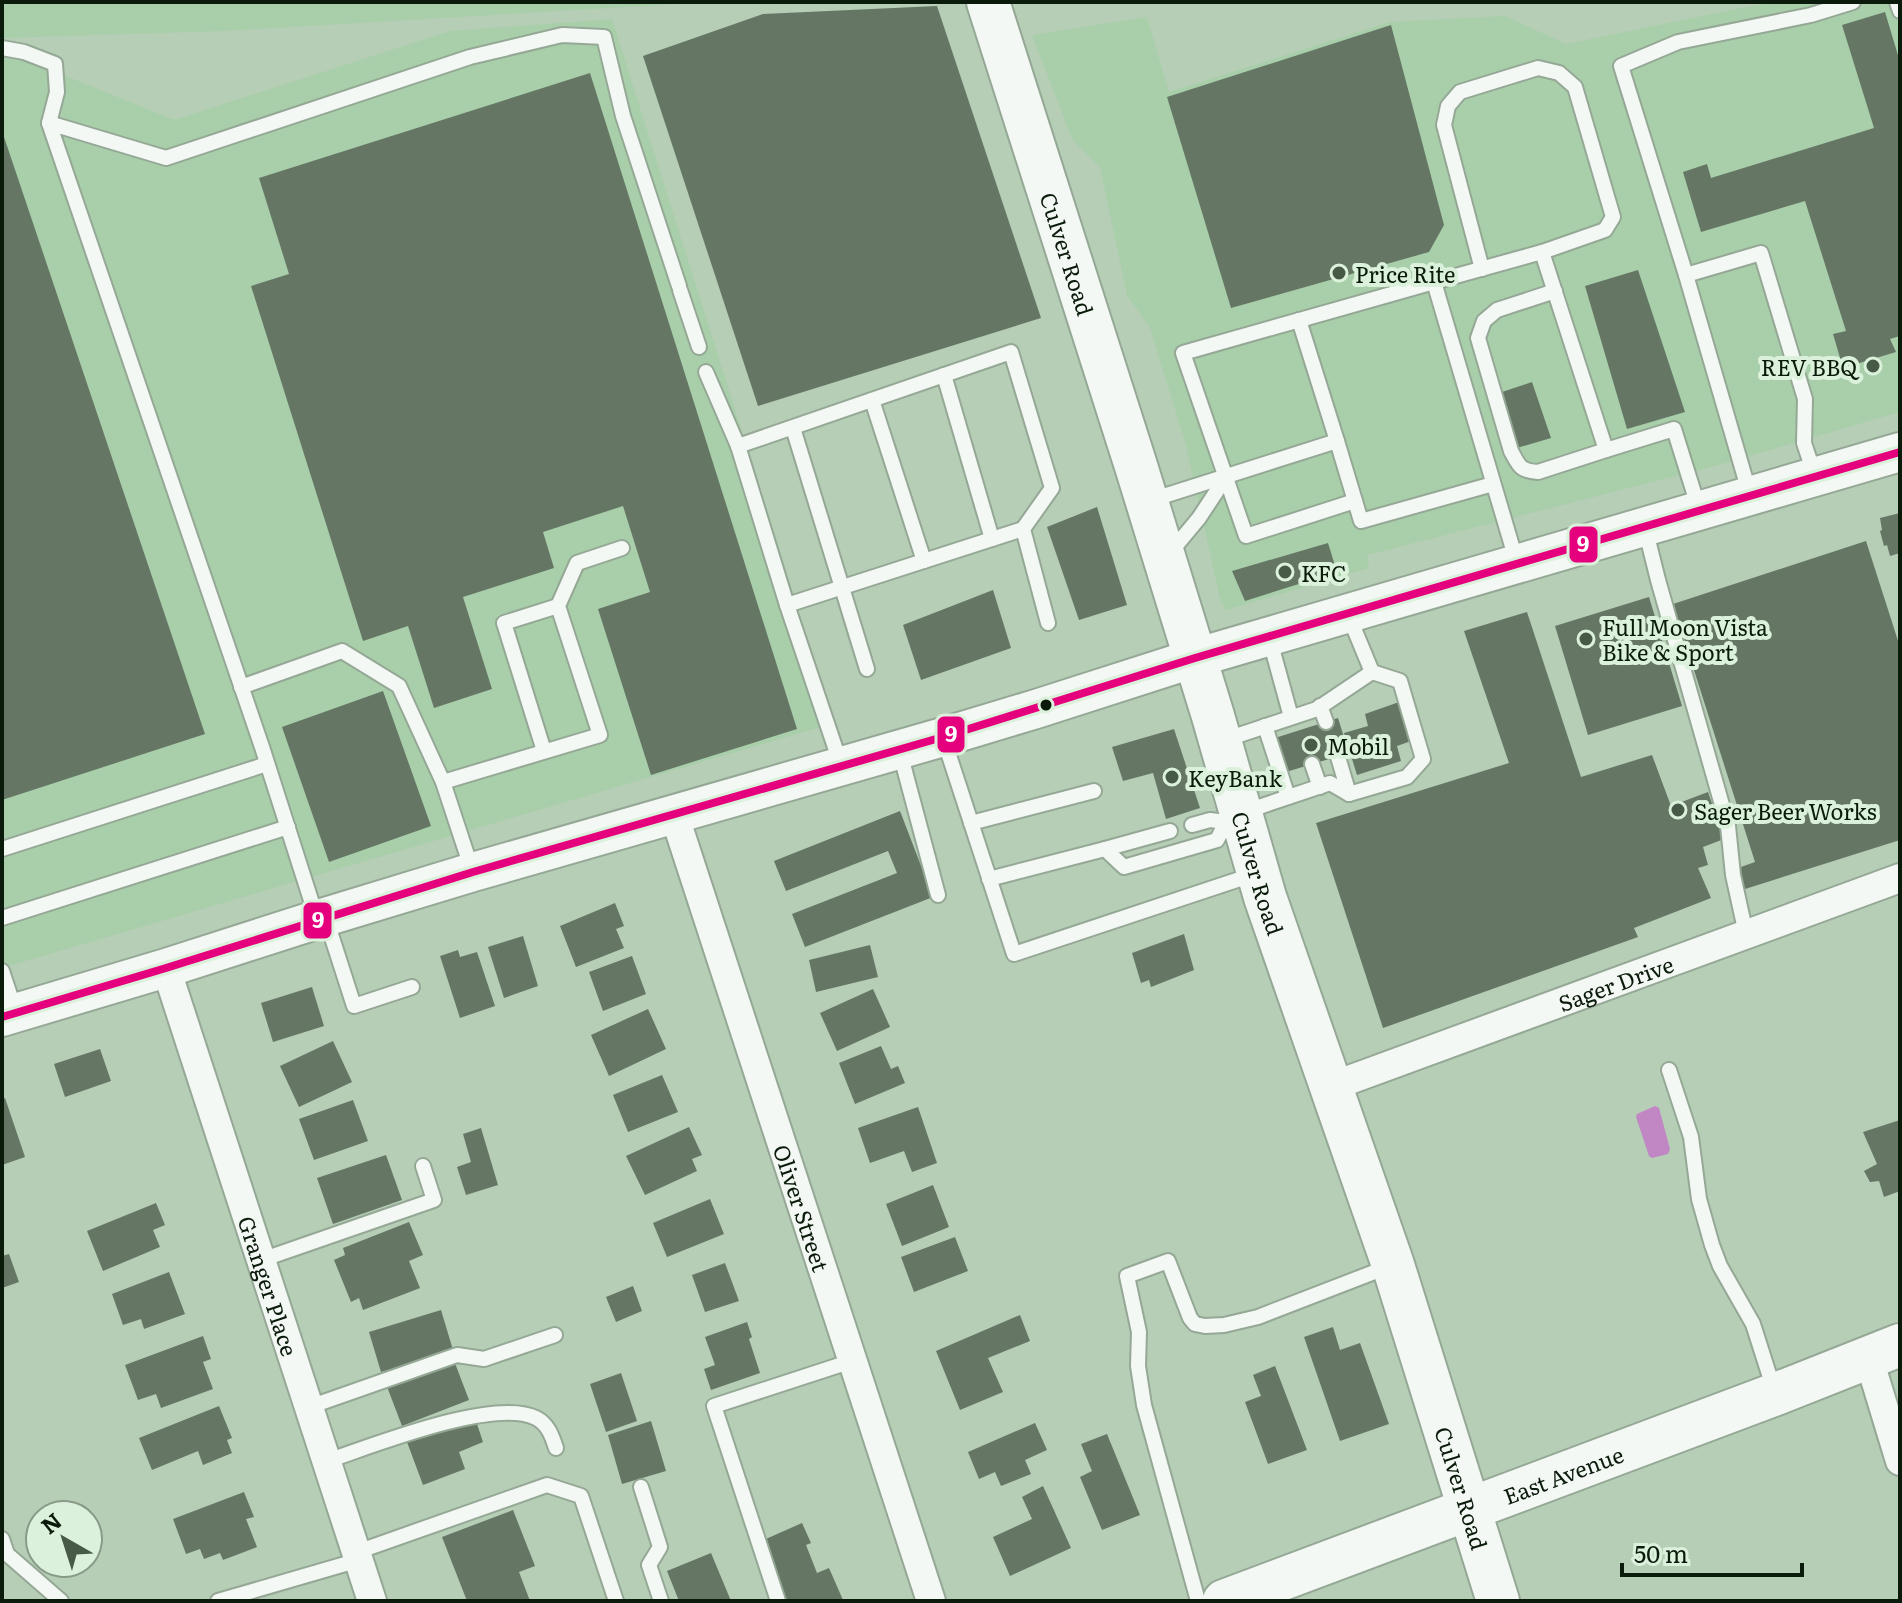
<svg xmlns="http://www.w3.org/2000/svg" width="1902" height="1603" font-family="Literata,serif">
<rect width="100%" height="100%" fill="#b6cdb6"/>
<g fill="#a9cfaa">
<path d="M2,2H711L223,31L2,38Z"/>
<path d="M1771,2H1900V412L1715,466L1367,555L1369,568L1226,610L1220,598L1186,445L1150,328L1127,295L1100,167L1073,141L1032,35L1147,17L1169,92L1390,22L1505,16L1566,44Z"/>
<path d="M612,19L834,723L2,968V50L174,120L450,31Z"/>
</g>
<path fill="#c087c4" d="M1655,1106L1659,1108L1670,1149L1668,1154L1652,1158L1649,1156L1636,1117L1637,1114Z"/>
<g fill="#657665">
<path d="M937,6L1041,318L758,406L643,56L763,14Z"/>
<path d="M1885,12L1900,62V336L1890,339L1896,352L1843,368L1833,334L1846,331L1805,201L1701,232L1683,172L1707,164L1711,178L1874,128L1842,25Z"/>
<path d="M1391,25L1444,225L1429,252L1231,308L1167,97Z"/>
<path d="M590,73L797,729L651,775L598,609L650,592L623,506L543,532L554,568L463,597L492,689L434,708L408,626L363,641L251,286L289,274L259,178Z"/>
<path d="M2,131L205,734L2,800Z"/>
<path d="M1638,270L1685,412L1627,429L1585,286Z"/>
<path d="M1532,382L1551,438L1517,448L1502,392Z"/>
<path d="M1097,507L1127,605L1079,620L1047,527Z"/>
<path d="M1900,513V553L1890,556L1887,545L1884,546L1880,531L1882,530L1880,518Z"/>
<path d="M1866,541L1900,647V840L1745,889L1738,868L1755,862L1673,604Z"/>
<path d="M1328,543L1337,572L1245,601L1232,571Z"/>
<path d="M993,590L1011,648L921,680L903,625Z"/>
<path d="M1649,597L1682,706L1588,735L1555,626Z"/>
<path d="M1527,612L1581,777L1652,755L1671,806L1708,792L1724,839L1703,847L1708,865L1698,868L1711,898L1634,928L1638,937L1383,1028L1316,823L1509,763L1464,631Z"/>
<path d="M383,691L431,826L329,862L282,727Z"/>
<path d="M1402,701L1414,740L1397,746L1401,761L1357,775L1344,733L1368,726L1365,714Z"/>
<path d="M1338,718L1349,753L1286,772L1275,738Z"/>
<path d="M1174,729L1200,808L1166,819L1153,773L1123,781L1112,747Z"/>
<path d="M900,811L933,897L805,947L792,914L897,873L888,851L786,891L774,861Z"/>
<path d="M615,903L624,926L616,929L624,948L576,967L560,926Z"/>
<path d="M1184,934L1194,970L1151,987L1149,980L1141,983L1132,953Z"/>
<path d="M523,936L538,986L504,998L488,947Z"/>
<path d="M870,945L878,977L816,992L809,960Z"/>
<path d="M458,950L460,957L477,952L495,1006L460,1018L440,956Z"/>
<path d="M632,956L646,994L603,1011L589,972Z"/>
<path d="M312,987L324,1026L273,1042L261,1003Z"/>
<path d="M873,989L890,1027L837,1051L820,1013Z"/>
<path d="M648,1009L666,1049L609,1076L591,1035Z"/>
<path d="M333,1041L352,1082L299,1107L280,1066Z"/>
<path d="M881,1046L891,1069L898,1066L905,1083L855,1104L839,1063Z"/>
<path d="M100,1049L111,1081L65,1097L54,1064Z"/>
<path d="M662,1075L678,1112L628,1132L613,1095Z"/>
<path d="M5,1098L25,1157L2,1165V1099Z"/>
<path d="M353,1100L368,1141L314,1160L299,1119Z"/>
<path d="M918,1107L937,1163L912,1172L904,1151L870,1163L858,1128Z"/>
<path d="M1900,1120V1191L1884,1197L1879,1181L1870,1182L1864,1171L1877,1164L1863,1132Z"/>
<path d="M689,1127L702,1155L692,1159L697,1171L645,1195L626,1156Z"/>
<path d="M481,1128L498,1185L466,1195L457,1167L471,1162L463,1134Z"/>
<path d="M386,1155L402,1200L333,1224L317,1178Z"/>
<path d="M933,1185L949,1227L902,1246L886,1204Z"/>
<path d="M710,1199L724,1234L667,1257L653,1223Z"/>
<path d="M156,1203L165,1225L153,1230L160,1247L103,1271L87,1231Z"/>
<path d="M409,1222L423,1255L409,1261L420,1288L363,1310L359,1298L351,1302L334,1260L345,1255L343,1248Z"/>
<path d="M955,1237L968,1271L914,1292L901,1257Z"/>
<path d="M9,1254L19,1282L2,1288V1256Z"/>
<path d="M725,1263L739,1301L705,1312L692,1275Z"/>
<path d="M169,1272L185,1314L144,1329L141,1319L123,1325L112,1294Z"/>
<path d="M633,1286L642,1311L616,1322L606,1297Z"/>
<path d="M441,1310L453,1350L381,1372L369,1332Z"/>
<path d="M1020,1315L1030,1341L988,1358L1003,1392L960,1410L936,1351Z"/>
<path d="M747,1322L752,1337L749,1339L760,1373L711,1390L704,1369L715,1365L705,1337Z"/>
<path d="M1333,1327L1340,1350L1360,1343L1389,1424L1340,1441L1304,1337Z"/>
<path d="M203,1336L211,1359L203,1362L213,1389L161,1408L156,1394L138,1400L125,1365Z"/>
<path d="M453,1358L469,1400L402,1426L386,1384Z"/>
<path d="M1275,1366L1307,1450L1268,1464L1245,1402L1261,1396L1253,1375Z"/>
<path d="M621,1373L637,1421L606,1432L590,1384Z"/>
<path d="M219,1406L232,1438L227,1440L232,1453L203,1465L198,1451L152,1470L139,1438Z"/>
<path d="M476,1421L483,1442L459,1452L465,1469L423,1485L407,1442L451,1426L452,1430Z"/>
<path d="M651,1421L666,1471L622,1484L608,1435Z"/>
<path d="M1035,1423L1047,1450L1025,1460L1031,1474L1001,1486L995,1472L979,1479L968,1452Z"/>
<path d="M1107,1434L1140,1515L1102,1530L1080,1477L1092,1471L1081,1444Z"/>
<path d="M1043,1486L1071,1548L1010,1576L993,1537L1032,1519L1022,1497Z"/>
<path d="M244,1492L254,1517L246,1519L257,1547L223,1560L220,1553L204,1559L200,1549L186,1554L173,1519Z"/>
<path d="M513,1510L535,1566L519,1572L530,1601H467L442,1537Z"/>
<path d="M802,1523L811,1543L806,1545L817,1573L829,1568L843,1600L784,1601L759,1542Z"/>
<path d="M711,1553L731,1601H679L667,1571Z"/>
</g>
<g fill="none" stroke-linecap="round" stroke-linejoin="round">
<defs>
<g id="lane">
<path d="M1897,2L1900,11"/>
<path d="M2,48L24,52L55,64L57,92L49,123"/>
<path d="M1482,269L1444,125L1448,106L1460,92L1538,68L1559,73L1575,87L1613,217L1605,230L1542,252"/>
<path d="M1686,275L1621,66L1678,42L1811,15L1853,2"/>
<path d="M1434,282L1542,252L1606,450L1674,429L1699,509"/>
<path d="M680,290L699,347"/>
<path d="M1555,291L1497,310L1484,321L1478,338L1511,451C1519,466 1520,471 1538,472L1606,450"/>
<path d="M1299,320L1337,441"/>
<path d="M706,372L738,446"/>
<path d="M944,375L992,539"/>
<path d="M872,400L924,561"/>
<path d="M793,428L867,669"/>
<path d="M1750,495L1686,275L1761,253L1805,399L1804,443L1815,476"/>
<path d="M1151,500L1337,441L1361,521L1493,484"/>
<path d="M1355,501L1246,536L1183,353L1434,282L1517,563"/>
<path d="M1645,528L1658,580L1728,826L1733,875L1746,934"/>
<path d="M1169,554L1199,518L1226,477"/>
<path d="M787,605L1023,529"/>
<path d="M1269,637L1291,717"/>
<path d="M241,687L342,651L399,686L443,782L472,870"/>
<path d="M1320,706L1326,722"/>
<path d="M1265,726L1288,797"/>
<path d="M943,737L1014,954L1255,874"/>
<path d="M1224,740L1317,709L1372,672"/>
<path d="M899,749L938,895"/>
<path d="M544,751L504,623L558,606"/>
<path d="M1338,757L1349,794"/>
<path d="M1312,764L1320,787"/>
<path d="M841,765L787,605L738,446L1011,352L1052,488L1023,529L1048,623"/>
<path d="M443,782L600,735L558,606L577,563L622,548"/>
<path d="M971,823L1094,791"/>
<path d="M1192,825L1210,820L1226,822"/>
<path d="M2,849L267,764"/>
<path d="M1105,849L1170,831"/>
<path d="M989,879L1105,849L1124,867L1217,840L1226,822L1241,813L1330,783L1349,794L1407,777L1423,759L1400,681L1372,672L1348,614"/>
<path d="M2,918L288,827"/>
<path d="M317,919L262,747L49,123L166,158L470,57L562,35L604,37L623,116L679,286"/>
<path d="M326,919L354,1006L412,987"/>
<path d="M2,971L16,1013"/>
<path d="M1669,1070L1691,1137L1699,1199L1712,1245L1720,1266L1753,1324L1774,1390"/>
<path d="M261,1260L434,1200L423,1166"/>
<path d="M309,1407L457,1355L484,1359L555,1335"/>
<path d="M327,1461C372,1446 494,1397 536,1418C548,1424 552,1436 556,1448"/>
<path d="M641,1487L660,1547L649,1565L661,1601"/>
<path d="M2,1539L7,1554L61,1601"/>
<path d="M357,1552L547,1485L581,1496L616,1601"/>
<path d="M218,1601L359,1560"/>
<path d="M778,1601L714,1406L852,1361"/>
<path d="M1198,1601L1144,1405L1138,1366L1139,1332L1127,1276L1168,1261L1190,1318L1195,1324L1205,1326L1224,1325L1258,1317L1390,1266"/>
</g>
<g id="street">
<path id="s1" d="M674,814L931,1601"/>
<path id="s2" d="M166,968L372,1601"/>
<path id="s3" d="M1330,1087L1900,878"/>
<path d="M1868,1356L1900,1461"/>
</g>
<path id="secondary" d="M2,1017L166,968L325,917L473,872L943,737L1036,709L1195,658L1900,452"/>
<g id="primary">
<path id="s4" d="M988,2L1136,466L1213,716L1265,897L1393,1265L1498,1601"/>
<path id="s5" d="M1224,1601L1776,1394L1900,1345"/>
</g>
</defs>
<use href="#lane" stroke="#95a896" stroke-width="18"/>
<use href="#street" stroke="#95a896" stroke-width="32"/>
<use href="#secondary" stroke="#95a896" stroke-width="42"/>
<use href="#primary" stroke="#95a896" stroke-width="46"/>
<use href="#lane" stroke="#f4f8f4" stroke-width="14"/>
<use href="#street" stroke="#f4f8f4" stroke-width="28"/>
<use href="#secondary" stroke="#f4f8f4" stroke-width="38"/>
<use href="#primary" stroke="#f4f8f4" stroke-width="42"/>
<defs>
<path id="bus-1" d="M2,1017L166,968L473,872L943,737L1195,658L1900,452"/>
</defs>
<use href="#bus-1" stroke="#dbf1db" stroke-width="14"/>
<use href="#bus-1" stroke="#e5007d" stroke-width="8"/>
</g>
<g fill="#475947" stroke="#dbf1db" stroke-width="3">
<circle cx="1339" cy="273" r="8"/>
<circle cx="1873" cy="366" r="8"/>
<circle cx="1285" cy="572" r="8"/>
<circle cx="1586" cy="639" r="8"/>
<circle cx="1311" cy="745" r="8"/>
<circle cx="1172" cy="777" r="8"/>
<circle cx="1678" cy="810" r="8"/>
</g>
<circle fill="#0b1b0b" stroke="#dbf1db" stroke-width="3" cx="1046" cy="705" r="7"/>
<g text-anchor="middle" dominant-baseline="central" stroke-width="8" stroke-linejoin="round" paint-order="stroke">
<g font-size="22" fill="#0b1b0b" stroke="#dbf1db">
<text stroke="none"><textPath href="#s4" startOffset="264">Culver Road</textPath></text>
<text stroke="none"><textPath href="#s4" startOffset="912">Culver Road</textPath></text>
<text stroke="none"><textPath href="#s3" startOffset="304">Sager Drive</textPath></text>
<text stroke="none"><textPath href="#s1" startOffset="414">Oliver Street</textPath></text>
<text stroke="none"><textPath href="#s2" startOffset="334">Granger Place</textPath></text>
<text stroke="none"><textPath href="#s5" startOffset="362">East Avenue</textPath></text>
<text stroke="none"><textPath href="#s4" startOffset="1560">Culver Road</textPath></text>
</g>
<g font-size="22" fill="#0b1b0b" stroke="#dbf1db" text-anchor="start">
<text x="1355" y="273">Price Rite</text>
<text x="1857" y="366" text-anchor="end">REV BBQ</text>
<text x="1301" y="572">KFC</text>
<text x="1602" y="626">Full Moon Vista<tspan x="1602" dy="25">Bike &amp; Sport</tspan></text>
<text x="1327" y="745">Mobil</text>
<text x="1188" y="777">KeyBank</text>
<text x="1694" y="810">Sager Beer Works</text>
</g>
</g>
<g stroke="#dbf1db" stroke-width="3">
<rect x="1568" y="525" width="31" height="39" rx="8" fill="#e5007d"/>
<rect x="936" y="715" width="30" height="39" rx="8" fill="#e5007d"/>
<rect x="302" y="901" width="31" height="39" rx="8" fill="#e5007d"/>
</g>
<g font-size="22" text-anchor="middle" font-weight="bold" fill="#fff">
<text x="1583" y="552">9</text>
<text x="951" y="742">9</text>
<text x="318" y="928">9</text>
</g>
<rect width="1902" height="1603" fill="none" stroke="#0b1b0b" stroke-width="8"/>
<g transform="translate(64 1539) rotate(321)"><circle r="38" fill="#dbf1db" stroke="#889b88" stroke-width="2"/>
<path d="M0-6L14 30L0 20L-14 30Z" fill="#475947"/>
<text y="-12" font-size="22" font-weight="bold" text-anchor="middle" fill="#0b1b0b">N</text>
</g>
<path d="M1622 1563v12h180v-12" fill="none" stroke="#0b1b0b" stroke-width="4"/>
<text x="1634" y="1563" font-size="24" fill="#0b1b0b" stroke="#dbf1db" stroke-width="6" paint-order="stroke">50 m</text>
</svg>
